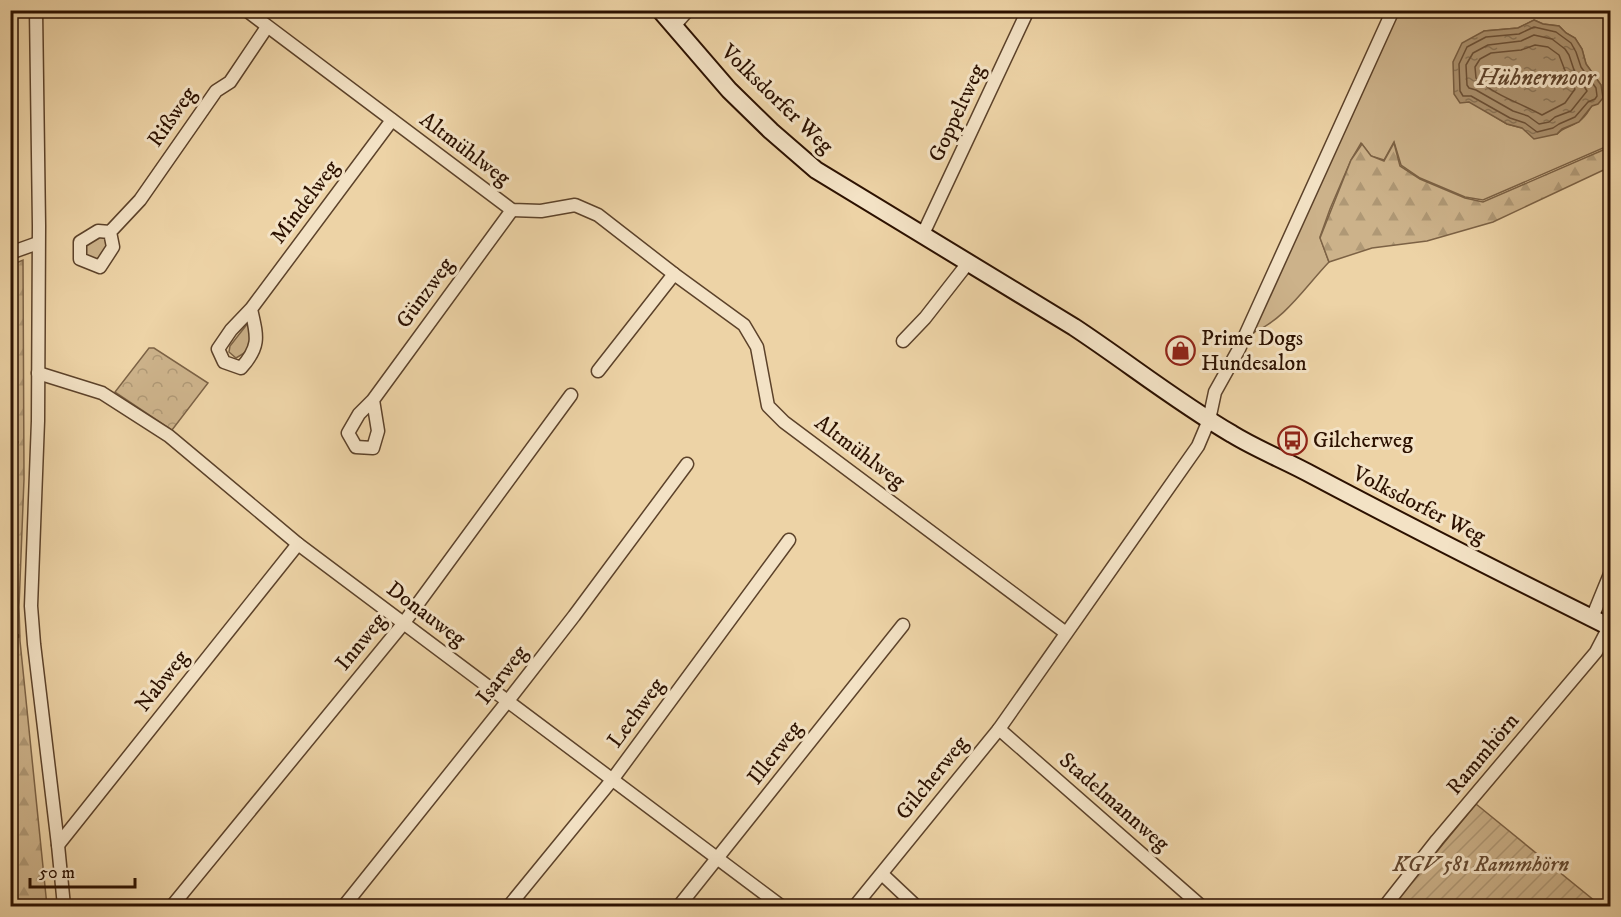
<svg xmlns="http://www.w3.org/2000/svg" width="1621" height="917" font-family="'IM FELL DW Pica',serif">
<defs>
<pattern id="forest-firs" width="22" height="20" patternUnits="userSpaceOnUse" patternTransform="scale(1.5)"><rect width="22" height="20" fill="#ccb28a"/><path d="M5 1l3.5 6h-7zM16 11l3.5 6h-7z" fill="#af9875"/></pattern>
<pattern id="park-crowns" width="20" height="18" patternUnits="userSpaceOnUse" patternTransform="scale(1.5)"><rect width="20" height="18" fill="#ccb28a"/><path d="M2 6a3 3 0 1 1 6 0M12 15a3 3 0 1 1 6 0" fill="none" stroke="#af9875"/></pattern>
<pattern id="garden-furrows" width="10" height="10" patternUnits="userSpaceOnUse" patternTransform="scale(1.5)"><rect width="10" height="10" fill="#ccb28a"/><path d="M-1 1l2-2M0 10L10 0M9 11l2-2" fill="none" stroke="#af9875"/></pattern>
<pattern id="water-ripples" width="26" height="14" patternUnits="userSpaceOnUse" patternTransform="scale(1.5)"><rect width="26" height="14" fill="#ab916e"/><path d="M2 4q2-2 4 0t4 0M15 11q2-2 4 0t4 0" fill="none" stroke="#8b7558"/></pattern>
</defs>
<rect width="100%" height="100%" fill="#edd3a6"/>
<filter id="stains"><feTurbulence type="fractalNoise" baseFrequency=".00333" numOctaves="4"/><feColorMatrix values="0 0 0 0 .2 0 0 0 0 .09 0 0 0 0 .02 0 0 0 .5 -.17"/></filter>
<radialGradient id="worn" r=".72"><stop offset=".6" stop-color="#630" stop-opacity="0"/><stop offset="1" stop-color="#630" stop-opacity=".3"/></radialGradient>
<g fill="#ccb28a" stroke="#7c6245" stroke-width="1.5" fill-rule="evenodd">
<path d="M1398,11H1610V145L1483,200L1465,197L1420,178L1401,165L1394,142L1384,160L1371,156L1361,143L1351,160L1330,209L1320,237L1329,262C1305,287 1284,321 1250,334ZM1534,20L1543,24L1559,26L1566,33L1575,38L1582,49L1586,64L1601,85C1596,96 1589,116 1578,122C1571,127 1563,127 1557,134L1522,128L1507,124L1469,101L1484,31L1518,28Z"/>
<path d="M109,233L112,247L100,267L81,259L80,243Z"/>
<path d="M248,323L249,324L250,340L246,352L236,358L229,352L230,346Z"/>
</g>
<g fill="url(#forest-firs)" stroke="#7c6245" stroke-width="1.5">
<path d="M1394,143L1400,166L1420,179L1465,198L1483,202L1610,147V167L1493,222L1427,241L1372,248L1329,262L1320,238L1351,160L1362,144L1371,156L1384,161Z"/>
<path d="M23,260L24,479L19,607L20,641L47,906H11L10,494C20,482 10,465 14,451C15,448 17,445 18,442L14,440L11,449V265Z"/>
</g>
<path fill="url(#park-crowns)" stroke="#7c6245" stroke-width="1.5" d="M149,348H154L208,383L172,430L115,392Z"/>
<path fill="url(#garden-furrows)" stroke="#7c6245" stroke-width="1.5" d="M1476,804L1601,906H1392Z"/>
<path fill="url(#water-ripples)" stroke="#785e42" stroke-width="1.5" d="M1534,20L1543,24L1559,26L1566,33L1575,38L1582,49L1586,64L1601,85L1603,98L1598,104L1592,106L1579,122L1562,129L1557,134L1534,139L1522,128L1507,124L1469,102L1460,103L1454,94L1453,62L1462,43L1484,31L1518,28Z"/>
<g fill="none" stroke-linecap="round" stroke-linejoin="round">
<g stroke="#6c5137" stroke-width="1.5">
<path d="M1534,27L1556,32L1571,43L1576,52L1581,67L1596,88L1597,96L1595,99L1588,102L1575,117L1559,124L1553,128L1537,132L1525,123L1510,118L1471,96H1463L1460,91L1459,64L1467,47L1486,37L1519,34Z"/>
<path d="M1534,35L1552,39L1565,49L1569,55L1574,70L1587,91L1571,111L1555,117L1549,122L1539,124L1528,116L1513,111L1476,90L1469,88L1467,85L1466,65L1473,53L1488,45L1521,41Z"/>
<path d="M1535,45L1548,47L1559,55L1566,73L1575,89L1565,103L1542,115C1520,103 1494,95 1476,78L1475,67L1480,59L1491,53L1521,50Z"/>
</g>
<path stroke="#785e42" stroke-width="4.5" d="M10,637L18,636"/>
<defs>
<g id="street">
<path d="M36,10L39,226L38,421L31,606L34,644L58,845L64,906"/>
<path d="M246,10L512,210L541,211L575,205L598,215L674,274L744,325L757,347L768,406L784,422L1066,633"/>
<path d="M674,26L688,10"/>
<path d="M110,232L98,231L80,242V259L100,267L113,247L110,232L140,200L216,91L230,82L267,27"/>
<path d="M923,234L1028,10"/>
<path d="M10,253L38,243"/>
<path d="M251,309C257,336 261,346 241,368L224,362L218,349L231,330L251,309L392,120"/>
<path d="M903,341L925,318L968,263"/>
<path d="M598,371L674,274"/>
<path d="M38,373L102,393L169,436L298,544L781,906"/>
<path d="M373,400L378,431L373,448L356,447L348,433L359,414L373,400L512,210"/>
<path d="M1592,618L1610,574"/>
<path d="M999,729L1201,906"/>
<path d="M58,845L298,544"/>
<path d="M882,874L916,906"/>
<path d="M172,906L403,624L571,395"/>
<path d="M344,906L507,702L574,616L687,464"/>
<path d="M509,906L612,780L789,540"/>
<path d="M679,906L903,625"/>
<path d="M855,906L999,729L1198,446L1209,420L1215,392L1239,349L1393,10"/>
<path d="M1385,906L1437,840L1596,652L1609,627"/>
</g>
<path id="secondary" d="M660,10L729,90L771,131L816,170L1074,327C1127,362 1177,402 1232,434C1258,450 1287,461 1314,476C1412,528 1511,578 1610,627"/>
</defs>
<use href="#street" stroke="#5c422a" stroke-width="15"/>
<use href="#secondary" stroke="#2c1100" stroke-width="20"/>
<use href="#street" stroke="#f3e2c5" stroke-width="12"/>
<use href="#secondary" stroke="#f3e2c5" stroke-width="16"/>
</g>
<defs>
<symbol id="shop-ring" viewBox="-11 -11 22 22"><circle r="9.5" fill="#f3e2c5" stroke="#8f2418" stroke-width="1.5"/><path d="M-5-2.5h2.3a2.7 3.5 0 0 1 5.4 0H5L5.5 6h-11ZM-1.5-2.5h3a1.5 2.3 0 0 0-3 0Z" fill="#8f2418"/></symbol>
<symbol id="bus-ring" viewBox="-11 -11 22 22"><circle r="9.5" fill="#f3e2c5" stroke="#8f2418" stroke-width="1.5"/><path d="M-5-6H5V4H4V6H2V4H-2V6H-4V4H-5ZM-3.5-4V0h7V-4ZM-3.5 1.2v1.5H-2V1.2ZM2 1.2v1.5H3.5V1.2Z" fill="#8f2418"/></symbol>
</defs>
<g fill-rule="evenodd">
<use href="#shop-ring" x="1164" y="334" width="33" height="33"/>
<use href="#bus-ring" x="1276" y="424" width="33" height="33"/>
</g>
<g text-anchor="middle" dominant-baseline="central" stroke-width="6" stroke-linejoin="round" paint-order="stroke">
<g font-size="22" fill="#2c1100" stroke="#f3e2c5">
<text transform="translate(777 99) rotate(44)">Volksdorfer Weg</text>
<text transform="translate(957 113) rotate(-65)">Goppeltweg</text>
<text transform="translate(172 117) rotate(-55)">Rißweg</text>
<text transform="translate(465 149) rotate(37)">Altmühlweg</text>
<text transform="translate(305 202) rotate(-53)">Mindelweg</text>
<text transform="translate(425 293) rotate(-54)">Günzweg</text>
<text transform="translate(860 452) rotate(37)">Altmühlweg</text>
<text transform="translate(1419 505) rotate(27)">Volksdorfer Weg</text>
<text transform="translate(426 614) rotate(37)">Donauweg</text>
<text transform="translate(361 642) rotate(-51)">Innweg</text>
<text transform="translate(502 675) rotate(-52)">Isarweg</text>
<text transform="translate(162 681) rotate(-52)">Nabweg</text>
<text transform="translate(636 713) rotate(-54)">Lechweg</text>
<text transform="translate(775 753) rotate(-52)">Illerweg</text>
<text transform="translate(1483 754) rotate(-50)">Rammhörn</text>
<text transform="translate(932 778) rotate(-51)">Gilcherweg</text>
<text transform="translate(1114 802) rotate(41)">Stadelmannweg</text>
</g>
<g font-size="22" fill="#2c1100" stroke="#f3e2c5" text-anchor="start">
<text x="1201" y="338">Prime Dogs<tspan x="1201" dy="25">Hundesalon</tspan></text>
<text x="1313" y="440">Gilcherweg</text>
</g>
<g font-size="22" font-style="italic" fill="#644930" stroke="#f3e2c5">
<text x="1481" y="864">KGV 581 Rammhörn</text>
</g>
<g font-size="24" font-style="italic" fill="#5f442c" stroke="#f3e2c5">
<text x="1536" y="78">Hühnermoor</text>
</g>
</g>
<rect width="1621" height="917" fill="none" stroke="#edd3a6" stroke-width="36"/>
<rect x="12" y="12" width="1597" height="893" fill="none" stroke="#2c1100" stroke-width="3"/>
<rect x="18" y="18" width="1585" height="881" fill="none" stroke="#2c1100" stroke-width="1.5"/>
<path d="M30 878v9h105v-9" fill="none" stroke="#2c1100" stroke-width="3"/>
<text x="39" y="878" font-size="18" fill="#2c1100" stroke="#f3e2c5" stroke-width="4.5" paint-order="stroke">50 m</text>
<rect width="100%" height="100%" filter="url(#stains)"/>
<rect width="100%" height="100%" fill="url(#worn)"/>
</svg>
